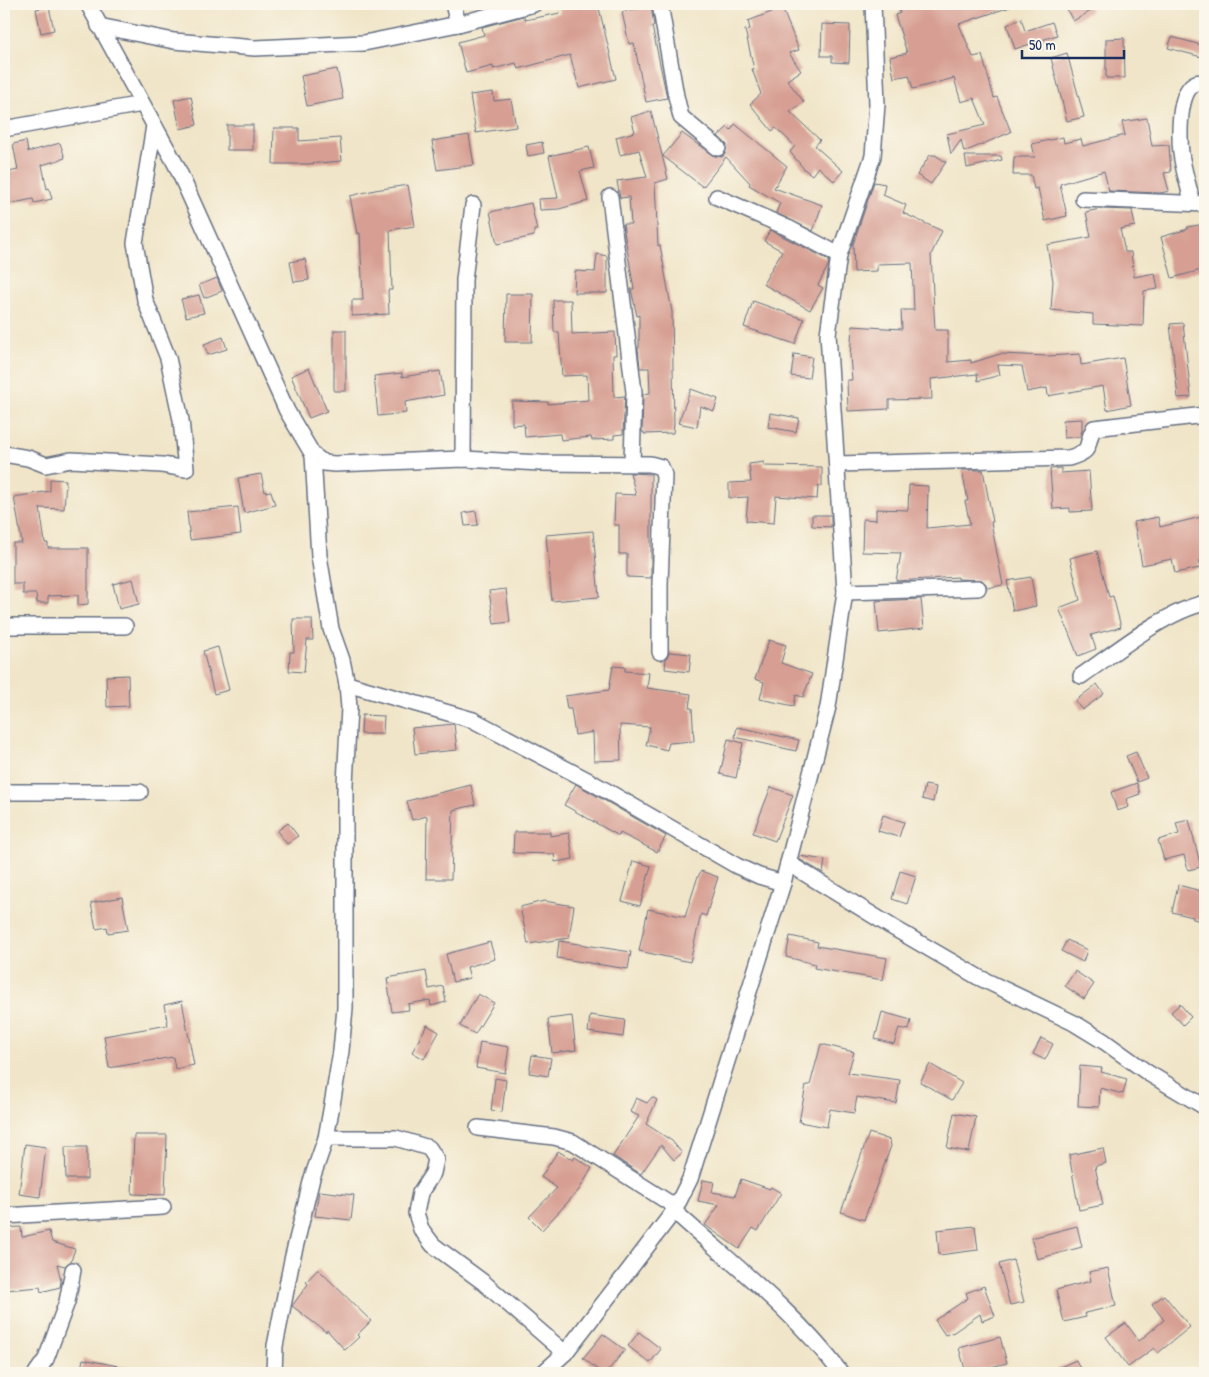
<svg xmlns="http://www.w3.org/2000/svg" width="1209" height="1377" font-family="'Patrick Hand',sans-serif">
<rect width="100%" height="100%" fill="#fbf7ec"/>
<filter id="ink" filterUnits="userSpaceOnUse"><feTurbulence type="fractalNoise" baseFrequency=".02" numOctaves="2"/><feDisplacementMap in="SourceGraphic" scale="10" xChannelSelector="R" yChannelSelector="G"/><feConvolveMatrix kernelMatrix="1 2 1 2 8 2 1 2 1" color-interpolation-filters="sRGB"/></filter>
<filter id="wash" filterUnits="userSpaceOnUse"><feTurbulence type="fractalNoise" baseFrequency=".0096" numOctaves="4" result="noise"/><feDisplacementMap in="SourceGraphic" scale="20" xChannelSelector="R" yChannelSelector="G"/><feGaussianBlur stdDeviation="1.12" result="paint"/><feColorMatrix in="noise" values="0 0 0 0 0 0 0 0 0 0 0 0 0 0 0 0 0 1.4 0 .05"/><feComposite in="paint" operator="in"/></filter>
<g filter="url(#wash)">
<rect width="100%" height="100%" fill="#f0e5c8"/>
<g id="blocks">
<g fill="#d79f93">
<path d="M558,4H598L616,79L579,88L570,55L518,69L516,63L493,69V66L466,73L458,42L484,35L482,27L524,16L525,20L560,13Z"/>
<path d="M898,4H1013V6L959,24L973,57L982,55L994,98L997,97L1011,132L964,152L961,140L951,154L947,134L985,125L974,98L961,102L954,78L913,89L909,75L894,78L890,57L907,53L895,15L900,13Z"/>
<path d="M1064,4H1087L1091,11L1073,21Z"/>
<path d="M651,6L654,26H652L667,98L646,102L634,43L629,44L622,12Z"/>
<path d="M49,7L54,30L41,33L36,9Z"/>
<path d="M782,8L799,50L789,53L801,71L787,80L804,102L790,112L820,140L815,146L843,171L834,181L818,167L812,175L804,169L790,152L795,146L776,128L772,131L750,104L761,94L752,69H754L745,30L750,29L748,21Z"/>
<path d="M1021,18L1025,31L1052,22L1057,35L1015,49L1007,25Z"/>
<path d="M822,24L850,25L849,63L832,62V56H821Z"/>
<path d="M1172,37L1205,46V58L1168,48Z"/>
<path d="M1124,38L1125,78H1106V39Z"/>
<path d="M1067,53L1084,117L1067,121L1051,58Z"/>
<path d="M337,69L343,99L307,106L301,76Z"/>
<path d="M493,92L494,101L511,99L516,127L476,133L470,95Z"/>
<path d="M191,96L197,125L180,129L174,100Z"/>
<path d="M651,111L668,179L655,183L658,246L660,245L672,312L674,423L673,433L644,434V432H642L643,394L650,393L649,368H640L638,348H639V315L637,316L631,289H634L624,231L623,224H631L629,197L620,198L617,181L647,177L639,150L620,155L616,137L635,132L631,117Z"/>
<path d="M1147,118L1152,146L1169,145L1171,172L1164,173L1169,191L1160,193L1109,191L1104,171L1060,184L1067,216L1045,221L1038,188L1034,189L1031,175H1013L1014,157H1035L1032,144L1063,137L1064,143L1081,139L1083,146L1125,135L1122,122Z"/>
<path d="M735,124L787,166L774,188L822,205L813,231L776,213L780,203L749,185L750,183L726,157L703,187L663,156L682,133L712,155L722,157L725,154L727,145L718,136L728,127L731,130Z"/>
<rect x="227" y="125" width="26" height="25"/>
<path d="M274,128H299V141L340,138L342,161L307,164H273Z"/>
<path d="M469,135L474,165L437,170L432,141Z"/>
<path d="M26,141L28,152L60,143L65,158L42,165L47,189L49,188L52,199L34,203L33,199L4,205V173L18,170L13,144Z"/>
<path d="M542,142L544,153L528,156L526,145Z"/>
<path d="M589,147L594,168L580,171L588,201L559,209L540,210L539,199L558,198L549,156Z"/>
<path d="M930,155H935L946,162L931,184L917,175Z"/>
<path d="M965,156H1001L1002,160L967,168Z"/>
<path d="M874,182L885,184L883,195L906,205L903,213L942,231L931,255L935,330H948V362L971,360V363L1000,354L1048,356L1080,354L1081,365L1123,358L1131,405L1107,410L1103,386L1048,396L1047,388L1027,392L1022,366L998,365L1000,375L978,381L977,374L931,379L932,399L889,400V409L848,411L847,380H852L850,356L852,326L902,329L901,310H914L912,263L877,264V271L854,272L853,244Z"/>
<path d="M408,185L415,226L390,230L392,290H388L389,314L352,316V300H363L360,233L357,234L350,196L375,190Z"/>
<path d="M531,203L537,230H534V236L497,244L490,212Z"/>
<path d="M1100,209L1132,210L1135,226L1120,229L1125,252H1131L1134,277L1155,273L1158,289L1144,291L1143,326L1093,324V314L1051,310L1053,281L1047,245L1091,237L1086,212Z"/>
<path d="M1205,224V269L1172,278L1161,237L1188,229L1187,227Z"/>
<path d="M770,230L829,260L828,266L818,285L823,288L810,310L763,284L782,251L764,241Z"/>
<path d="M597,254L607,256V293H574L575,271L595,272Z"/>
<path d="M305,259L309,280L294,282L290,262Z"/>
<path d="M217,278L222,291L204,298L199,285Z"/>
<path d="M506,294H533L532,342H505Z"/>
<path d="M199,295L204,313L186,317L181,299Z"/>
<path d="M553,300H571L572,334L615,332L616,355H613L614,397L625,396L623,434L614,435V439L592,440L591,437L561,440L560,434L525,437L524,424L512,425V401L548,402V404L588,400L587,375L562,376L559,332H554Z"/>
<path d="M753,301L804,319L795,344L744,327Z"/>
<path d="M1183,323L1191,397L1178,398L1170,324Z"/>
<rect x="334" y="330" width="12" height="61"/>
<path d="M223,337L227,349L208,355L204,344Z"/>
<path d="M794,354L812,357L809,378L791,376Z"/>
<path d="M309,368L327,411L309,418L291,376Z"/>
<path d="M440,371L444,395L405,402L406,413L378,416L374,376L402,373V377Z"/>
<path d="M691,389L718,399L714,411L700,406L697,427L678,423Z"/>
<path d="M770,413L799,418L796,432L768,427Z"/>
<path d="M1082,419V430L1080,437L1064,438L1063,420Z"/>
<path d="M764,462V466L822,467V486H818L817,499L776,496L774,523L746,521L748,497L729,498V483L751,482L749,464Z"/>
<path d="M1061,468V473L1089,471L1092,511L1070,512V508L1053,509L1050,469Z"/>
<path d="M962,470H983L993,522H991L1003,585L987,588L986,584L982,580L958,579V577L896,581L901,553L862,552L863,519L876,520V509L908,510L909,485L928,486L927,528L970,524L965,501H968Z"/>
<path d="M630,473L651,474V578L627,577V554H619V525H614L615,494L636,495Z"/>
<path d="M261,474L265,492L271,491L275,505L244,513L238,478Z"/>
<path d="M50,479L66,480L64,509L40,508L45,543H48V548H88V604L78,605V595L48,596V603H37L36,594H23V584H13V543H22L14,497L50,491Z"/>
<path d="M238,507L241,534L190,540L187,512Z"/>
<path d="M476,511L478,525L465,526L463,513Z"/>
<path d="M812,515H831V527L812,526Z"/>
<path d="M1205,516V560L1199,561L1200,568L1175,573L1172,559L1142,565L1134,522L1158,517L1160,527Z"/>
<path d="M593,531L599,597L552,601L546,535Z"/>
<path d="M1097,551L1109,597L1113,596L1121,627L1091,635L1096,649L1078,656L1059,608L1080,600L1070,558Z"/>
<path d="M1031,577L1036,606L1013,611L1007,581Z"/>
<path d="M133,579L139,604L119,609L113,584Z"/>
<path d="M506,589L510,622L494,624L489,591Z"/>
<path d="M921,599L924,628L879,633L876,601Z"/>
<path d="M293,619H312L313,640H307L304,672L289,671L290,652H294Z"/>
<path d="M769,640L786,645L781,663L812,674L803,697L796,695L794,706L760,699L764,682L755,679Z"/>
<path d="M218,647L229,690L214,694L203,651Z"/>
<path d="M669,652L691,654L689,672L665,669L666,659Z"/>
<path d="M613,666L625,667V671L649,673L647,688L691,694L689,708H692L694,741L669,743L667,750L646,745L650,727L620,725L621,760L594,761L593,732L575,735L571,709H567L565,696L609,690Z"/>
<path d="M128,675L129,706L107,707L106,676Z"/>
<path d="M1097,684L1104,694L1082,710L1075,701Z"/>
<path d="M362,715L384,716L383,734H361Z"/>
<path d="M454,724L457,750L415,754L412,728Z"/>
<path d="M737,727L799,740L796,751L735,737Z"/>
<path d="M728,739L743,743L736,778L720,774Z"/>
<path d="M1136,752L1147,778L1137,782L1126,756Z"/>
<path d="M1137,783L1140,794L1126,799L1129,807L1117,811L1111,792Z"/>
<path d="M576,784L666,836L657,852L620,833L619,836L564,805Z"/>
<path d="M471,785L475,805L453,810L451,879H426L427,816L412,820L407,801Z"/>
<path d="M925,785L936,787L933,802L922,799Z"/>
<path d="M771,787L793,795L775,841L753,833Z"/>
<path d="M883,815L904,822L899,837L878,831Z"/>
<path d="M1189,820L1201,867L1188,870L1184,855L1164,860L1158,840L1179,834L1176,823Z"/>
<path d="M288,823L298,836L287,844L277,831Z"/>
<path d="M514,832H550V836L569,833L573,859L555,862L554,854L513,853Z"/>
<path d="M800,856L825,860L823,873L799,859Z"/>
<path d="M633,861L651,866L640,906L622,901Z"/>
<path d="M701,871L718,877L706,916L701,914L690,962L639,951L648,909L685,917L697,879Z"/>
<path d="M900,871L916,876L907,904L892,899Z"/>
<path d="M1178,885L1205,892V922L1193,919V917L1172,912Z"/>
<path d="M122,897L128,930L108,933L107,927L96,929L91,903Z"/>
<path d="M544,901L574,906L569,938L528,944L520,907Z"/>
<path d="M790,936L818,942L817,946L887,958L883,980L814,968L815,964L786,957Z"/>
<path d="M1067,940L1087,950L1083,962L1061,951Z"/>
<path d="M559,941L631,952L628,969L557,958Z"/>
<path d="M490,942L495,959L467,967L470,978L453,982L446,954Z"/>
<path d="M426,971L429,989L443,986L446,1002L431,1006L430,1000L408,1004L409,1010L392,1012L387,978Z"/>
<path d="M1075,971L1094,984L1084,999L1065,986Z"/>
<path d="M478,994L494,1003L475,1034L460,1026Z"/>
<path d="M182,1001L194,1065L175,1069L173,1057L109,1068L104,1036L168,1025L164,1005Z"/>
<path d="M1180,1004L1191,1017L1183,1025L1171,1012Z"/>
<path d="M882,1012L911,1020L909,1030L899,1028L894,1044L875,1039Z"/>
<path d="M590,1015L625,1020L623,1037L588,1032Z"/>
<path d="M572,1016L576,1050L552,1053L548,1019Z"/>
<path d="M427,1025L439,1032L424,1059L412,1052Z"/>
<path d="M1041,1038L1053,1044L1045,1060L1033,1054Z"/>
<path d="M480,1042L509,1047L505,1073L476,1068Z"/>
<path d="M821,1044L854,1052L848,1073L900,1080L896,1103L857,1097L854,1113L830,1109L827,1127L799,1122L806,1085H810Z"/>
<path d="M532,1055L551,1058L548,1076L529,1073Z"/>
<path d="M930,1064L962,1083L952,1100L920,1082Z"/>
<path d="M1080,1066L1102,1068L1101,1072L1127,1079L1123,1094L1100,1088L1099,1107L1078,1106Z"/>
<path d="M495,1078L506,1080L502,1112L491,1111Z"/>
<path d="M652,1097L657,1100L646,1124L672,1141L682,1153L674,1160L661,1145L641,1174L613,1156L639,1116L630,1112L636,1098L647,1103Z"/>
<path d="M954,1113L976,1117L969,1152L947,1148Z"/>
<path d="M869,1133L890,1140L891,1146L864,1220L841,1212Z"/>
<path d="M134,1135H167L165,1195L132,1194Z"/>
<path d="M25,1144L46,1147L40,1197L19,1194Z"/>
<path d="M65,1147H87V1179H66Z"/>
<path d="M1103,1148L1106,1163L1095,1166L1103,1205L1079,1210L1069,1155Z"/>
<path d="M558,1151L573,1160L575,1157L592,1168L579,1190L542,1230L529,1217L557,1188L541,1177Z"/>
<path d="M741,1179L770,1189L771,1187L781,1193L758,1231L753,1228L739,1249L705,1225L719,1205L698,1201L703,1180L714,1182L712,1192L735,1196Z"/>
<path d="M319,1191L354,1195L351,1220L315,1216Z"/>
<path d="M975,1226L978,1250L939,1255L937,1230Z"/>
<path d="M1077,1226L1082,1247L1037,1259L1031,1238Z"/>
<path d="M21,1227L22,1237L49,1231L52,1242L75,1249L71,1261L65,1266L57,1264L61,1281L60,1287L41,1292L40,1287L6,1290L4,1271V1228Z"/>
<path d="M1013,1260L1024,1302L1010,1305L999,1264Z"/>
<path d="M1108,1268L1116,1306L1085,1313L1086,1317L1064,1322L1056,1290L1091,1281L1089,1272Z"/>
<path d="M318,1269L371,1321L357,1335L359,1337L345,1350L327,1330L326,1332L292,1306L308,1284L306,1282Z"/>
<path d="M984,1286L995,1316L982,1321L980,1314L954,1332L945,1335L935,1320L968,1298L966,1293Z"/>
<path d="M1164,1295L1190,1327L1158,1353L1154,1348L1128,1367L1106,1337L1126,1323L1139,1341L1164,1320L1152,1304Z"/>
<path d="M639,1332L661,1349L650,1363L628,1346Z"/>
<path d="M603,1334L625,1350L606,1373H602L583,1358Z"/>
<path d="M1000,1337L1007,1363L966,1373L959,1348Z"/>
<path d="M83,1359L128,1368V1373H80Z"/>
<path d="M1076,1360L1082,1373H1047Z"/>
</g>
</g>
</g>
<g filter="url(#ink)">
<use href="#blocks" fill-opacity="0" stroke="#666f83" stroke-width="1"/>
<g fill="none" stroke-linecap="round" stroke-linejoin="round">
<defs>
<g id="minor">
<path d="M88,4L176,165L287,411L313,455L324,463L335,464L463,459L541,463L650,464L661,467L664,475L660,584V652"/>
<path d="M453,4L458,24"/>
<path d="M660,4L676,96L681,117L718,148"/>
<path d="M99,26L174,41L255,48L364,43L458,24L534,4"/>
<path d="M4,129L142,104"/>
<path d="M610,197L634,392L632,463"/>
<path d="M717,197L788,228L839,255"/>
<path d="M1083,199L1205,204"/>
<path d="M1192,202C1189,186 1183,170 1181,153C1179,137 1177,75 1205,83"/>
<path d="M4,454L28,458L46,465L71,460L162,465L186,469L181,420L168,358L145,300L135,243L154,126"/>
<path d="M463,459L464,280L473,205"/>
<path d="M837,464L1069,458C1096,449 1083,447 1094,428L1205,415"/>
<path d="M845,592L978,588"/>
<path d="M4,626H125"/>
<path d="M1081,676C1116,652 1164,612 1205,603"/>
<path d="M347,684L473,720L591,782L737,866L759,876L783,883"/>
<path d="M4,792H140"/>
<path d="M788,863L892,927L978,977L1074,1023L1105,1042L1148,1073L1205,1107"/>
<path d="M478,1128L554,1137L573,1142L676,1207"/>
<path d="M326,1138H396L429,1148L436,1159L433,1173L420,1193L416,1213L421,1229L433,1245L483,1282L565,1353"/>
<path d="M674,1211C731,1263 794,1311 841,1373"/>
<path d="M4,1216L163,1207"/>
<path d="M36,1373L46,1359L67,1302L73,1270"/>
<path d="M274,1373L275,1346L292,1260L312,1178L326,1138L333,1099L341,1051L345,1008V784L349,708L347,684L342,660L331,629L319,556L313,455"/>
<path d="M543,1373L565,1353L629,1270L674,1211L690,1179L783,883L828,707L845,592L828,334L839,255L873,156L877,104L873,4"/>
</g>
</defs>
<use href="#minor" stroke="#666f83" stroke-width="18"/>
<use href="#minor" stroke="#fff" stroke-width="15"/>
</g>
</g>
<rect width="1209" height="1377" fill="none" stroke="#fbf7ec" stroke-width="20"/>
<path d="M1022 50v8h102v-8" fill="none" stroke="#1b2f5e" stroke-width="2.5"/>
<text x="1029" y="50" font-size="15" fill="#1b2f5e" stroke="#fbf7ec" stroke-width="4" paint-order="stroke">50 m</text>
</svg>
